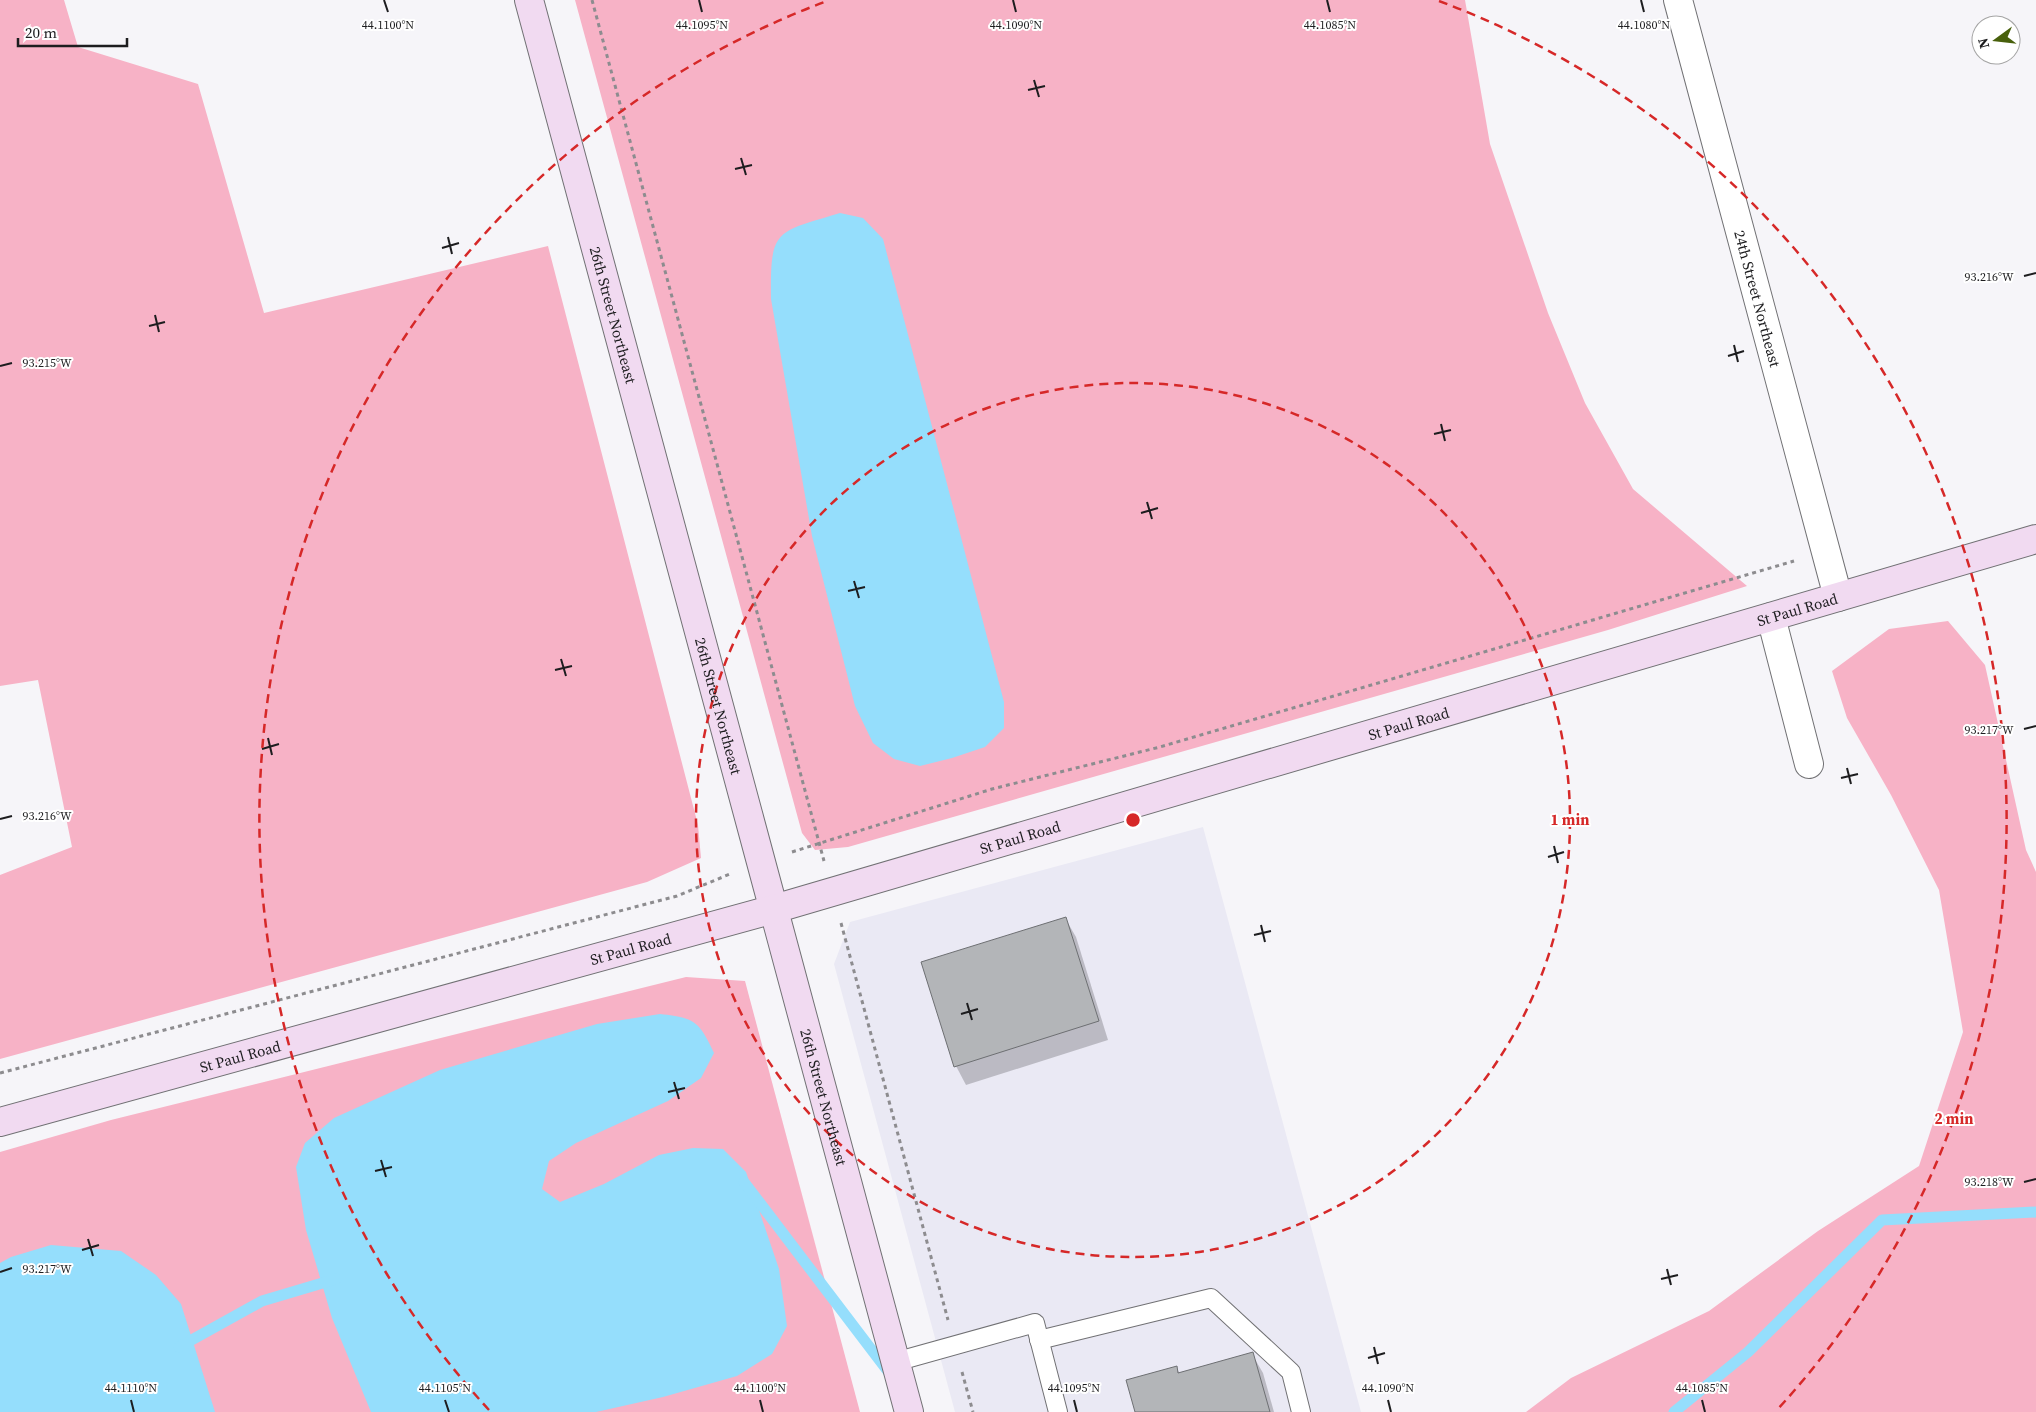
<svg xmlns="http://www.w3.org/2000/svg" width="2036" height="1412" font-family="'Source Serif 4',serif">
<rect width="100%" height="100%" fill="#f6f5f9"/>
<path fill="#eae9f4" d="M1203,827L1361,1412H955L834,964L850,922Z"/>
<g fill="#f7b2c6">
<path d="M0,0H64L78,47L198,84L264,313L548,246L698,825L701,858L647,882L0,1059V875L72,847L38,680L0,686Z"/>
<path d="M575,0H1465L1490,144L1548,313L1585,403L1633,489L1747,586L1608,630L848,847L815,850L802,833Z"/>
<path d="M1948,621L1985,665L2026,850L2036,872V1412H1526L1571,1378L1709,1311L1818,1231L1919,1166L1963,1032L1939,890L1891,795L1847,718L1832,671L1889,629Z"/>
<path d="M686,977L745,981L860,1412H0V1152L111,1120Z"/>
</g>
<g fill="#95defc">
<path d="M840,213L863,218L883,239L1004,702V728L985,747L952,758L920,766L894,759L873,743L855,706L812,536L771,299C770,228 775,233 840,213Z"/>
<path d="M660,1014C695,1018 699,1021 714,1053L701,1078L668,1101L576,1143L549,1161L542,1189L560,1202L604,1184L659,1155L693,1148L723,1149L746,1172L779,1269L787,1326L772,1354L737,1376L663,1397L596,1412H371L332,1318L306,1230L296,1167L305,1143L334,1118L440,1070L597,1024Z"/>
<path d="M51,1245L121,1251L156,1275L181,1304L215,1412H0V1263L11,1257Z"/>
</g>
<g fill="#0003">
<path d="M1065,918L1076,937L1108,1040L966,1085L956,1066Z"/>
<path d="M1252,1354L1263,1373L1274,1412H1137L1176,1367L1180,1374Z"/>
</g>
<g fill="none" stroke-linecap="round" stroke-linejoin="round">
<g stroke="#95defc" stroke-width="11">
<path d="M744,1182L890,1374"/>
<path d="M179,1347L262,1301L336,1279"/>
<path d="M1674,1412L1748,1352L1882,1220L2036,1212"/>
</g>
</g>
<g fill="#b3b5b8" stroke="#6d6f72">
<path d="M1066,917L1099,1021L954,1067L921,962Z"/>
<path d="M1253,1352L1270,1412H1135L1126,1380L1177,1366L1178,1373Z"/>
</g>
<g fill="none" stroke-linecap="round" stroke-linejoin="round">
<defs>
<g id="lane">
<path d="M1039,1340L1211,1298L1291,1372L1301,1412"/>
<path d="M895,1362L1035,1323L1058,1412"/>
</g>
<g id="street">
<path id="s1" d="M1678,0L1838,597"/>
<path d="M1771,617L1809,764"/>
</g>
<g id="secondary">
<path id="s2" d="M529,0L909,1412"/>
<path id="s3" d="M0,1122L774,909L2036,539"/>
</g>
</defs>
<use href="#lane" stroke="#717174" stroke-width="20"/>
<use href="#street" stroke="#717174" stroke-width="30"/>
<use href="#secondary" stroke="#717174" stroke-width="30"/>
<g stroke="#8d8c8f" stroke-width="3" stroke-dasharray="4 4" stroke-linecap="butt">
<path d="M592,0L824,861"/>
<path d="M792,852L992,789L1160,747L1794,561"/>
<path d="M841,923L948,1320"/>
<path d="M0,1073L677,896L730,874"/>
<path d="M962,1372L973,1412"/>
</g>
<use href="#lane" stroke="#fff" stroke-width="18"/>
<use href="#street" stroke="#fff" stroke-width="28"/>
<use href="#secondary" stroke="#f1daf1" stroke-width="28"/>
</g>
<path fill="none" stroke="#1d1d1f" stroke-width="2" d="M384,0L388,12M699,0L702,12M1013,0L1016,12M1327,0L1330,12M1641,0L1644,12M1034,80L1039,97M1028,90L1045,86M741,158L746,175M735,169L752,165M448,237L452,254M442,248L459,243M2024,276L2036,273M155,315L159,332M149,326L165,322M1734,345L1738,362M1728,356L1744,351M0,366L12,363M1441,424L1445,441M1434,434L1451,430M1147,502L1152,519M1141,513L1158,508M854,581L859,598M848,591L865,587M561,659L566,676M555,670L572,666M2024,729L2036,726M268,738L272,755M262,749L279,744M1847,768L1851,784M1841,778L1858,774M0,819L12,816M1554,846L1558,863M1548,857L1564,852M1261,925L1265,942M1254,935L1271,931M967,1003L972,1020M961,1014L978,1009M674,1082L679,1099M668,1092L685,1088M381,1160L386,1177M375,1171L392,1167M2024,1182L2036,1179M88,1239L93,1256M82,1250L99,1245M1667,1269L1671,1285M0,1272L12,1268M1661,1279L1678,1275M1374,1347L1378,1364M1368,1358L1385,1353M131,1400L134,1412M445,1400L449,1412M760,1400L763,1412M1074,1400L1077,1412M1388,1400L1391,1412M1702,1400L1705,1412"/>
<g fill="none" stroke="#d62828" stroke-width="2.5" stroke-dasharray="9 6">
<circle cx="1133" cy="820" r="437"/>
<path d="M489 1410A874 874 0 0 1 827 1M1439 1A874 874 0 0 1 1777 1410"/>
</g>
<g text-anchor="middle" dominant-baseline="central" stroke-width="4" stroke-linejoin="round" paint-order="stroke">
<g font-size="15" fill="#1d1d1f" stroke="#fff">
<text stroke="none"><textPath href="#s1" startOffset="309">24th Street Northeast</textPath></text>
<text stroke="none"><textPath href="#s2" startOffset="326">26th Street Northeast</textPath></text>
<text stroke="none"><textPath href="#s3" startOffset="1869">St Paul Road</textPath></text>
<text stroke="none"><textPath href="#s2" startOffset="731">26th Street Northeast</textPath></text>
<text stroke="none"><textPath href="#s3" startOffset="1464">St Paul Road</textPath></text>
<text stroke="none"><textPath href="#s3" startOffset="1059">St Paul Road</textPath></text>
<text stroke="none"><textPath href="#s3" startOffset="654">St Paul Road</textPath></text>
<text stroke="none"><textPath href="#s3" startOffset="249">St Paul Road</textPath></text>
<text stroke="none"><textPath href="#s2" startOffset="1136">26th Street Northeast</textPath></text>
</g>
</g>
<g font-size="12" text-anchor="middle" fill="#1d1d1f" stroke="#fff" stroke-width="4" stroke-linejoin="round" paint-order="stroke">
<text x="388" y="29">44.1100°N</text>
<text x="702" y="29">44.1095°N</text>
<text x="1016" y="29">44.1090°N</text>
<text x="1330" y="29">44.1085°N</text>
<text x="1644" y="29">44.1080°N</text>
<text x="1989" y="281">93.216°W</text>
<text x="47" y="367">93.215°W</text>
<text x="1989" y="734">93.217°W</text>
<text x="47" y="820">93.216°W</text>
<text x="1989" y="1186">93.218°W</text>
<text x="47" y="1273">93.217°W</text>
<text x="131" y="1392">44.1110°N</text>
<text x="445" y="1392">44.1105°N</text>
<text x="760" y="1392">44.1100°N</text>
<text x="1074" y="1392">44.1095°N</text>
<text x="1388" y="1392">44.1090°N</text>
<text x="1702" y="1392">44.1085°N</text>
</g>
<circle cx="1133" cy="820" r="8" fill="#d62828" stroke="#fff" stroke-width="2.5"/>
<g font-size="15" text-anchor="middle" font-weight="bold" fill="#d62828" stroke="#fff" stroke-width="4" stroke-linejoin="round" paint-order="stroke">
<text x="1570" y="825">1 min</text>
<text x="1954" y="1124">2 min</text>
</g>
<g transform="translate(1996 40) rotate(255)"><circle r="24" fill="#ffffff" stroke="#a5a5a5"/>
<path d="M0-4L9 19L0 12L-9 19Z" fill="#48600c"/>
<text y="-8" font-size="14" font-weight="bold" text-anchor="middle" fill="#1d1d1f">N</text>
</g>
<path d="M18 38v8h109v-8" fill="none" stroke="#1d1d1f" stroke-width="2.5"/>
<text x="25" y="38" font-size="15" fill="#1d1d1f" stroke="#ffffff" stroke-width="4" paint-order="stroke">20 m</text>
</svg>
